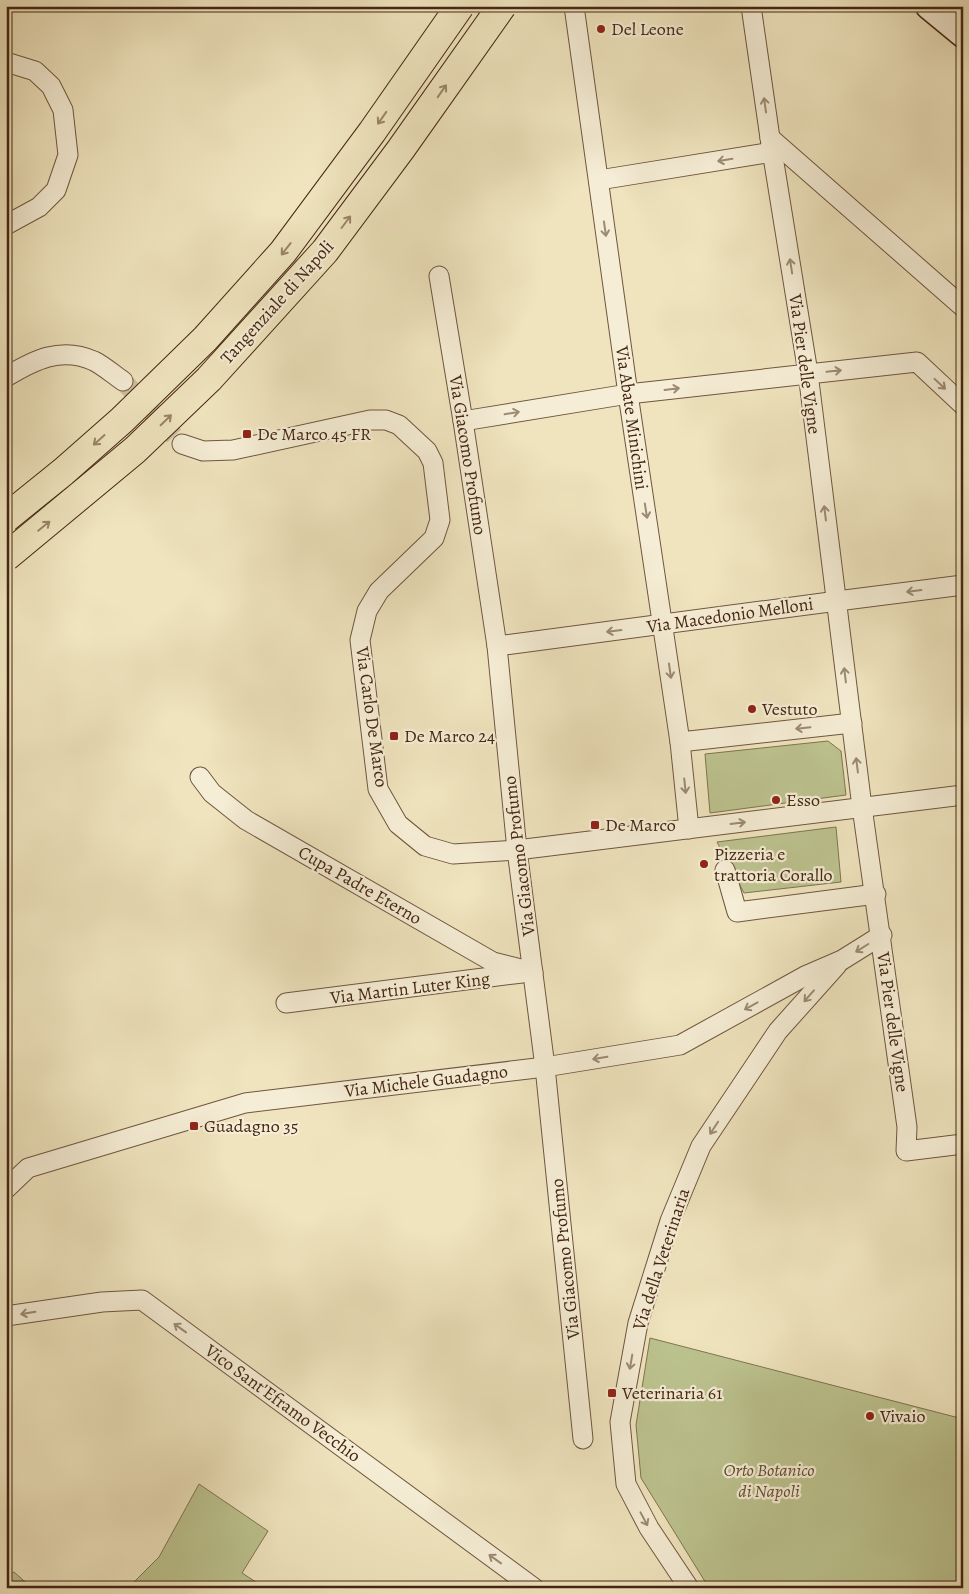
<svg xmlns="http://www.w3.org/2000/svg" width="969" height="1594" font-family="Alegreya,serif">
<rect width="100%" height="100%" fill="#efe4be"/>
<filter id="stains"><feTurbulence type="fractalNoise" baseFrequency=".004" numOctaves="4"/><feColorMatrix values="0 0 0 0 .2 0 0 0 0 .09 0 0 0 0 .02 0 0 0 .5 -.17"/></filter>
<radialGradient id="worn" r=".72"><stop offset=".6" stop-color="#630" stop-opacity="0"/><stop offset="1" stop-color="#630" stop-opacity=".3"/></radialGradient>
<g fill="#bcc38f" stroke="#807451">
<path d="M828,741L841,751L846,795L710,813L705,754Z"/>
<path d="M836,827L841,882L744,893L717,842Z"/>
<path d="M650,1338L963,1419V1588H709L641,1478L636,1425Z"/>
<path d="M199,1484L268,1531L242,1573L265,1588H128L159,1557Z"/>
<path d="M14,1572L32,1588H6V1577Z"/>
</g>
<g fill="none" stroke-linecap="round" stroke-linejoin="round">
<path stroke="#cdbe9c" stroke-width="19" stroke-dasharray="19 9" stroke-linecap="butt" d="M123,381L182,444"/>
<defs>
<g id="street">
<path d="M574,6L628,394L680,742L689,829"/>
<path d="M751,6L770,138L808,373L862,807L907,1127L906,1151L963,1144"/>
<path d="M6,62L35,71L51,86L63,110L68,155L56,190L39,207L6,225"/>
<path d="M770,138L963,307"/>
<path d="M599,180L773,152"/>
<path d="M439,276L463,421L497,646L517,850L545,1067L583,1439"/>
<path d="M6,377C34,360 61,346 94,361C104,366 114,375 123,381"/>
<path d="M463,421L628,394L917,362L963,405"/>
<path d="M182,444L203,451L233,450L370,420H386L399,425L427,451L433,463L440,520L434,538L379,591L367,611L360,640L378,789L398,824L425,846L453,854L517,850L963,795"/>
<path d="M497,646L845,600L963,585"/>
<path d="M680,742L852,723"/>
<path d="M200,777L212,793L246,820L493,962L533,972"/>
<path d="M725,870L737,912L876,894"/>
<path d="M286,1003L522,973"/>
<path d="M6,1189L28,1168L245,1103L545,1067L680,1045L805,976L842,960L882,935"/>
<path d="M6,1316L102,1302L142,1300L534,1588"/>
<path d="M689,1588L649,1528L626,1484L620,1422L638,1323L670,1221L701,1146L778,1031L837,965"/>
</g>
<path id="secondary" d="M929,6L963,34"/>
</defs>
<use href="#street" stroke="#6f563e" stroke-width="21"/>
<use href="#secondary" stroke="#442613" stroke-width="29"/>
<use href="#street" stroke="#f5edd5" stroke-width="19"/>
<use href="#secondary" stroke="#f5edd5" stroke-width="26"/>
<defs>
<g id="highway-bridge">
<path d="M6,518L63,472L122,420L205,339L283,252L372,132L460,6"/>
<path d="M6,557L135,450L209,379L325,251L401,149L502,6"/>
</g>
</defs>
<use href="#highway-bridge" stroke="#442613" stroke-width="30" stroke-linecap="butt"/>
<use href="#highway-bridge" stroke="#efe4be" stroke-width="28"/>
</g>
<defs><path id="oneway-shaft" d="M-6 0H5M1.5-3L5.5 0L1.5 3" fill="none" stroke-width="1.6" stroke-linecap="round" stroke-linejoin="round" transform="scale(1.25)"/></defs>
<g stroke="#9a8568">
<use href="#oneway-shaft" transform="translate(442 91) rotate(-55)"/>
<use href="#oneway-shaft" transform="translate(382 118) rotate(125)"/>
<use href="#oneway-shaft" transform="translate(346 222) rotate(-53)"/>
<use href="#oneway-shaft" transform="translate(286 249) rotate(128)"/>
<use href="#oneway-shaft" transform="translate(166 420) rotate(-44)"/>
<use href="#oneway-shaft" transform="translate(99 440) rotate(138)"/>
<use href="#oneway-shaft" transform="translate(44 526) rotate(-39)"/>
</g>
<g stroke="#9c8a74">
<use href="#oneway-shaft" transform="translate(765 105) rotate(-98)"/>
<use href="#oneway-shaft" transform="translate(725 160) rotate(171)"/>
<use href="#oneway-shaft" transform="translate(605 229) rotate(82)"/>
<use href="#oneway-shaft" transform="translate(791 266) rotate(-99)"/>
<use href="#oneway-shaft" transform="translate(834 371) rotate(-6)"/>
<use href="#oneway-shaft" transform="translate(940 384) rotate(43)"/>
<use href="#oneway-shaft" transform="translate(672 389) rotate(-7)"/>
<use href="#oneway-shaft" transform="translate(512 413) rotate(-10)"/>
<use href="#oneway-shaft" transform="translate(646 511) rotate(81)"/>
<use href="#oneway-shaft" transform="translate(825 513) rotate(-97)"/>
<use href="#oneway-shaft" transform="translate(914 591) rotate(173)"/>
<use href="#oneway-shaft" transform="translate(614 631) rotate(173)"/>
<use href="#oneway-shaft" transform="translate(670 671) rotate(82)"/>
<use href="#oneway-shaft" transform="translate(845 675) rotate(-97)"/>
<use href="#oneway-shaft" transform="translate(803 728) rotate(174)"/>
<use href="#oneway-shaft" transform="translate(857 765) rotate(-97)"/>
<use href="#oneway-shaft" transform="translate(685 786) rotate(84)"/>
<use href="#oneway-shaft" transform="translate(738 823) rotate(-7)"/>
<use href="#oneway-shaft" transform="translate(862 948) rotate(148)"/>
<use href="#oneway-shaft" transform="translate(809 996) rotate(131)"/>
<use href="#oneway-shaft" transform="translate(751 1006) rotate(151)"/>
<use href="#oneway-shaft" transform="translate(600 1058) rotate(171)"/>
<use href="#oneway-shaft" transform="translate(714 1128) rotate(123)"/>
<use href="#oneway-shaft" transform="translate(28 1313) rotate(171)"/>
<use href="#oneway-shaft" transform="translate(180 1328) rotate(-144)"/>
<use href="#oneway-shaft" transform="translate(631 1362) rotate(100)"/>
<use href="#oneway-shaft" transform="translate(644 1519) rotate(62)"/>
<use href="#oneway-shaft" transform="translate(495 1559) rotate(-144)"/>
</g>
<g fill="#8f2418" stroke="#f5edd5" stroke-width="2">
<circle cx="601" cy="29" r="5"/>
<rect x="242" y="429" width="10" height="10" rx="2.5"/>
<circle cx="752" cy="709" r="5"/>
<rect x="389" y="731" width="10" height="10" rx="2.5"/>
<circle cx="776" cy="800" r="5"/>
<rect x="590" y="820" width="10" height="10" rx="2.5"/>
<circle cx="704" cy="864" r="5"/>
<rect x="189" y="1121" width="10" height="10" rx="2.5"/>
<rect x="607" y="1388" width="10" height="10" rx="2.5"/>
<circle cx="870" cy="1416" r="5"/>
</g>
<g text-anchor="middle" dominant-baseline="central" stroke-width="4.5" stroke-linejoin="round" paint-order="stroke">
<g font-size="18" fill="#442613" stroke="#f5edd5" text-anchor="start">
<text x="611" y="29">Del Leone</text>
<text x="257" y="434">De Marco 45 FR</text>
<text x="762" y="709">Vestuto</text>
<text x="404" y="736">De Marco 24</text>
<text x="786" y="800">Esso</text>
<text x="605" y="825">De Marco</text>
<text x="714" y="854">Pizzeria e<tspan x="714" dy="21">trattoria Corallo</tspan></text>
<text x="204" y="1126">Guadagno 35</text>
<text x="622" y="1393">Veterinaria 61</text>
<text x="880" y="1416">Vivaio</text>
</g>
<g font-size="18" fill="#442613" stroke="#f5edd5">
<text transform="translate(277 302) rotate(-48)">Tangenziale di Napoli</text>
<text transform="translate(805 364) rotate(82)">Via Pier delle Vigne</text>
<text transform="translate(632 418) rotate(82)">Via Abate Minichini</text>
<text transform="translate(468 455) rotate(81)">Via Giacomo Profumo</text>
<text transform="translate(730 615) rotate(-8)">Via Macedonio Melloni</text>
<text transform="translate(372 717) rotate(82)">Via Carlo De Marco</text>
<text transform="translate(519 856) rotate(-97)">Via Giacomo Profumo</text>
<text transform="translate(360 885) rotate(30)">Cupa Padre Eterno</text>
<text transform="translate(410 988) rotate(-7)">Via Martin Luter King</text>
<text transform="translate(893 1022) rotate(82)">Via Pier delle Vigne</text>
<text transform="translate(426 1081) rotate(-7)">Via Michele Guadagno</text>
<text transform="translate(565 1259) rotate(-96)">Via Giacomo Profumo</text>
<text transform="translate(661 1259) rotate(-72)">Via della Veterinaria</text>
<text transform="translate(283 1403) rotate(36)">Vico Sant'Eframo Vecchio</text>
</g>
<g font-size="18" font-style="italic" fill="#624d32" stroke="#f5edd5">
<text x="769" y="1470">Orto Botanico<tspan x="769" dy="21">di Napoli</tspan></text>
</g>
</g>
<rect width="969" height="1594" fill="none" stroke="#efe4be" stroke-width="25"/>
<rect x="8" y="8" width="954" height="1579" fill="none" stroke="#442613" stroke-width="2.5"/>
<rect x="12" y="12" width="944" height="1569" fill="none" stroke="#442613"/>
<rect width="100%" height="100%" filter="url(#stains)"/>
<rect width="100%" height="100%" fill="url(#worn)"/>
</svg>
